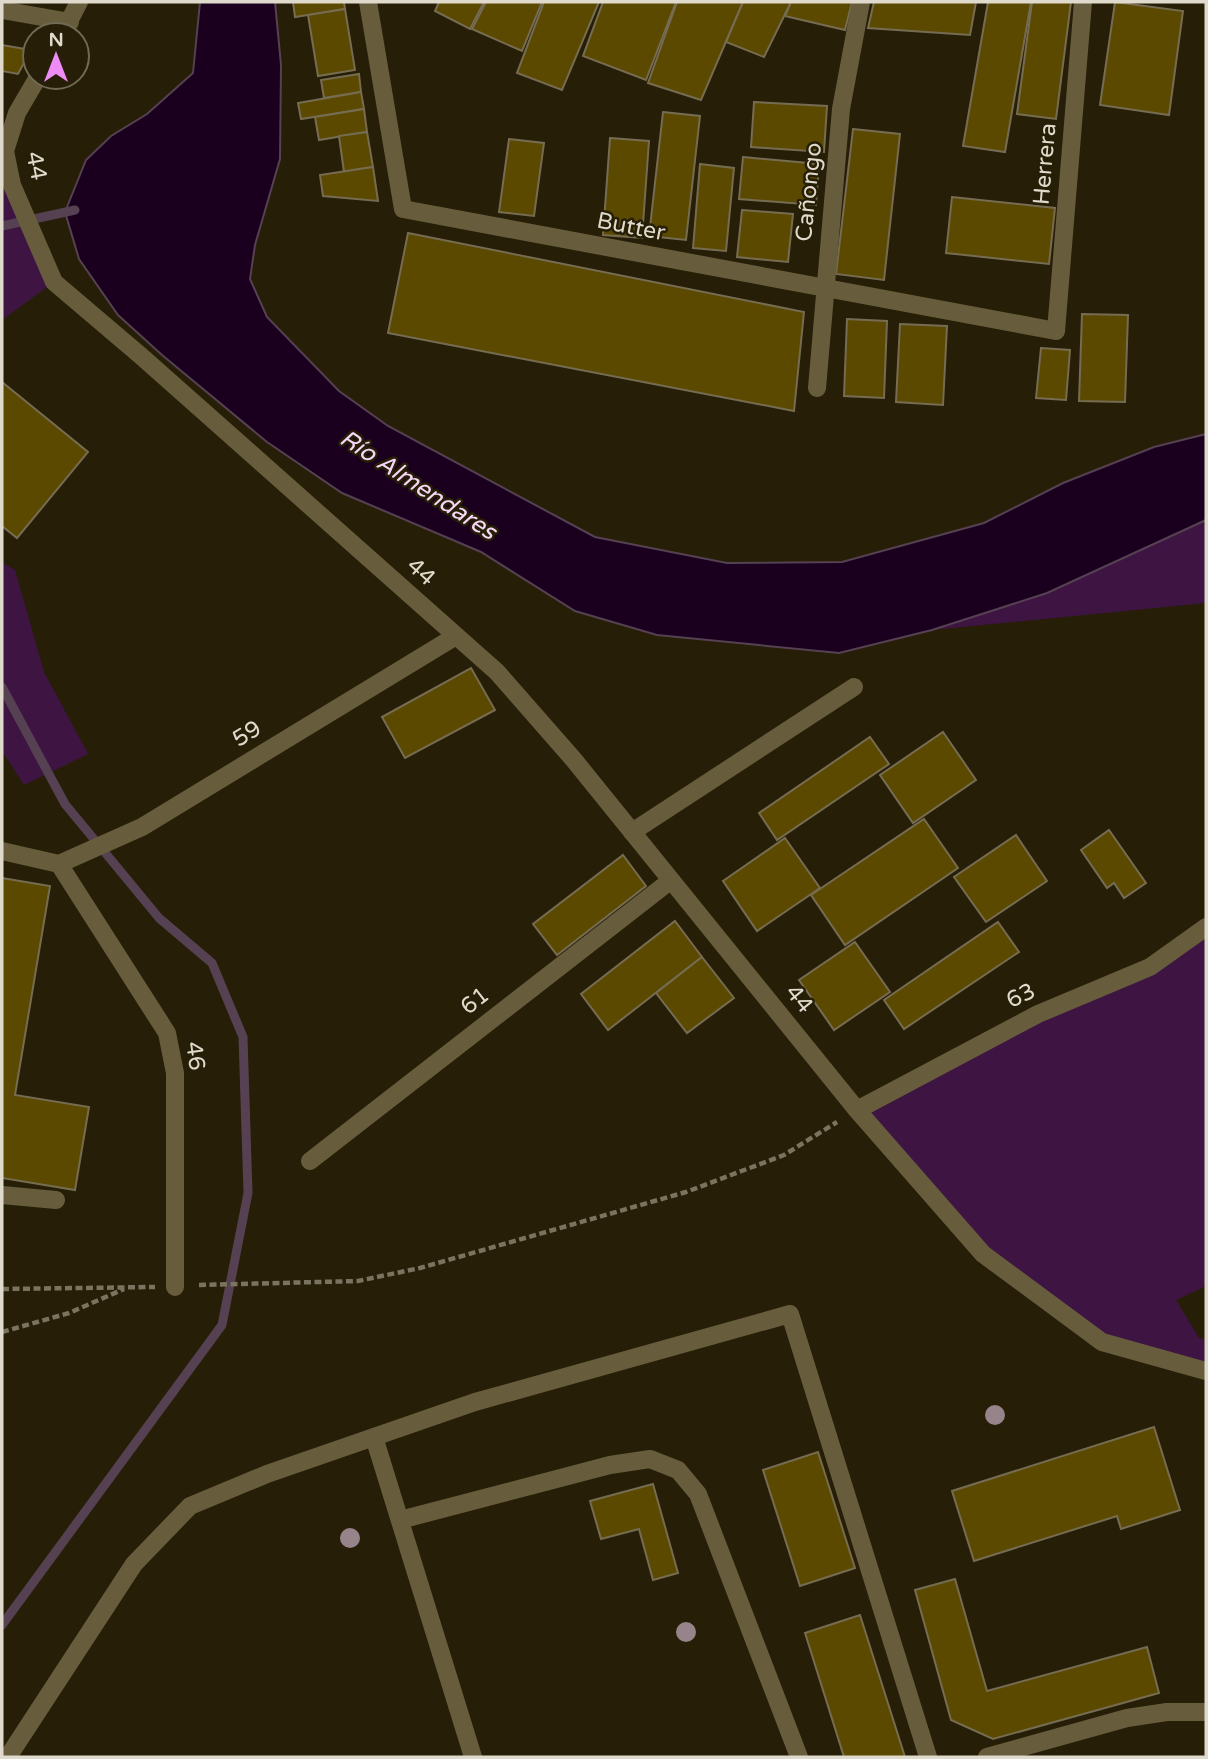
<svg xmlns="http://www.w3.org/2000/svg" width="1208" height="1759" font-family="'Varela Round',sans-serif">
<rect width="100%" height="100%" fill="#261e06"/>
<g fill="#3e1542">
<path d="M12,185L54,282L2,320V188Z"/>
<path d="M1206,520V603L932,630L1047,593Z"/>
<path d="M2,562L15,570L44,672L88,754L24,785L2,751Z"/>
<path d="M1206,920V1286L1176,1300L1199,1338L1206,1340V1371L1102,1342L983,1254L857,1110L1150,967Z"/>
</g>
<path fill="#1a001e" stroke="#554152" stroke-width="2" d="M200,2H275L281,65L280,159L255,245L250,279L267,317L339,391L388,426L595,537L727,563L842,562L984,523L1063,483L1154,447L1206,434V520L1047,593L932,630L839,653L657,635L575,611L481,552L342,493L267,442L162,355L118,315L79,259L65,212L86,160L111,136L147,114L193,73Z"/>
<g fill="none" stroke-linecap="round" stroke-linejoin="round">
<g stroke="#554152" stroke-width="9">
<path d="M2,226L75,210"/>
<path d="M2,687L65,804L159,918L212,963L243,1037L248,1193L222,1325L2,1625"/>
</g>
</g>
<g fill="#5c4900" stroke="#756c52" stroke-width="2">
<path d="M293,2H344L345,9L295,17Z"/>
<path d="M439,2H484L470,29L435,11Z"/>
<path d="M486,2H542L522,51L472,29Z"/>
<path d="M544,2H599L562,90L517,73Z"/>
<path d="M603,2H676L646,80L583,56Z"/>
<path d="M677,2H743L701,100L648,83Z"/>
<path d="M743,2H791L764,57L726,42Z"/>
<path d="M791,2H852L845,30L785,16Z"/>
<path d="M874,2H976L970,35L868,28Z"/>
<path d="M988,2H1031L1005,152L963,146Z"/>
<path d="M1032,2H1071L1056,119L1017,114Z"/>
<path d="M1115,2L1183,11L1169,115L1100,105Z"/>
<path d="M345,9L355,70L318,76L308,15Z"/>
<path d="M2,45L31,50L18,74L2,71Z"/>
<path d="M359,74L361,92L324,98L321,80Z"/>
<path d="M361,92L364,109L301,119L298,103Z"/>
<path d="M754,102L827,106L824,152L751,147Z"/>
<path d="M364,109L367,132L319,140L315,117Z"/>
<path d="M663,112L700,116L686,240L649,236Z"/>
<path d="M853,129L900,134L884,280L836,274Z"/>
<path d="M367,132L373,167L344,172L339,136Z"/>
<path d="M610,138L649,141L642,238L603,235Z"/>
<path d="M509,139L544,143L534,216L499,212Z"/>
<path d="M743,157L819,164L816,205L739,199Z"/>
<path d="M700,164L734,168L726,251L693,248Z"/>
<path d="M373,167L378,201L323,196L320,175Z"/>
<path d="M952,197L1055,208L1049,264L946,253Z"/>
<path d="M742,210L793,214L788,262L737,257Z"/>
<path d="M408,233L804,312L794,411L388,333Z"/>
<path d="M1082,314L1128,315L1125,402L1079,401Z"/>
<path d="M847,319L887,321L884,398L844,396Z"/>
<path d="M900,324L947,326L943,405L896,402Z"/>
<path d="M1041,348L1070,350L1066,400L1036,398Z"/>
<path d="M2,382L88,452L17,538L2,526Z"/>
<path d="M471,668L495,710L405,758L382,717Z"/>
<path d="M943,732L976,780L913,823L880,775Z"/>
<path d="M870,737L889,764L777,840L759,813Z"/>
<path d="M924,819L958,868L845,945L811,895Z"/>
<path d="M1109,830L1146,883L1124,898L1114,883L1107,888L1081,850Z"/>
<path d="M1016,835L1047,881L986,922L954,877Z"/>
<path d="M785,838L820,888L757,931L723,881Z"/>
<path d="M623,855L646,886L557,955L533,924Z"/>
<path d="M2,878L50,886L15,1095L89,1107L75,1190L2,1178Z"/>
<path d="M675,921L702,957L608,1030L581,994Z"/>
<path d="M998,922L1019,952L904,1029L884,1000Z"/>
<path d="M855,942L890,992L834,1030L799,980Z"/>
<path d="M702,957L734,998L687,1033L656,993Z"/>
<path d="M1154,1427L1180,1510L1121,1529L1117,1516L974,1561L952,1491Z"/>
<path d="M818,1452L855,1568L800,1586L763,1470Z"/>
<path d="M653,1484L678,1573L653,1580L639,1529L601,1539L590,1501Z"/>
<path d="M955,1579L987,1691L1147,1647L1159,1693L993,1739L951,1720L915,1590Z"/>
<path d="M860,1615L905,1757H844L805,1633Z"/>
</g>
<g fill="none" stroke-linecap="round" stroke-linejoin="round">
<g stroke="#79735f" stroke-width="4.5" stroke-dasharray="7 3.5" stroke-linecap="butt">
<path d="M199,1285L358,1281L420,1268L686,1192L784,1155L837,1122"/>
<path d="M2,1289L155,1287"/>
<path d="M2,1332L69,1313L124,1289"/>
</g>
<g stroke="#675d3d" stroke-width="18">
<path d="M368,2L403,209L1056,331L1083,2"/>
<path d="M2,10L70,22"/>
<path d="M62,35L79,2"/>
<path d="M38,77L17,113L5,151L12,185L54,282L141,356L497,672L574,760L857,1110L983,1254L1102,1342L1206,1371"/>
<path d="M817,388L841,109L861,2"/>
<path d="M632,832L854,687"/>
<path d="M2,851L59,864"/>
<path d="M59,864L142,827L456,636"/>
<path d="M59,864L167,1033L175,1073V1287"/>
<path d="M857,1110L1038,1014L1150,967L1206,927"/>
<path d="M310,1161L670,881"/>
<path d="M2,1195L56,1200"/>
<path d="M374,1437L473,1757"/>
<path d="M400,1520L610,1465L650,1459L678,1470L698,1494L799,1757"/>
<path d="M8,1757L134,1564L190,1506L267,1474L475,1402L790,1314L928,1757"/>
<path d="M987,1757L1127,1718L1167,1712H1206"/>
</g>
</g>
<g fill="#97838a">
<circle cx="995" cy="1415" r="10"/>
<circle cx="350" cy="1538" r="10"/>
<circle cx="686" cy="1632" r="10"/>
</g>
<g text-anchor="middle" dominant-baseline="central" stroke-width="5" stroke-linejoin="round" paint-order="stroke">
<g font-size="23" fill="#dfdacb" stroke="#261e06">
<text transform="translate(1045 164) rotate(-85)">Herrera</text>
<text transform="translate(36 166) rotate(79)">44</text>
<text transform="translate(809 192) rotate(-84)">Cañongo</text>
<text transform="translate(631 227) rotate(11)">Butter</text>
<text transform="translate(421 572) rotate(42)">44</text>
<text transform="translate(247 734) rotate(-31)">59</text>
<text transform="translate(1021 996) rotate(-26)">63</text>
<text transform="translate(799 999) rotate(51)">44</text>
<text transform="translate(475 1001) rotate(-38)">61</text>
<text transform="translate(195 1056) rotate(82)">46</text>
</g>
<g font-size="24" font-style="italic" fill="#f6d7f7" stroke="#261e06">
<text transform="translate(418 485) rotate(33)">Río Almendares</text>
</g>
</g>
<rect width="1208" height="1759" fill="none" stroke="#dfdacb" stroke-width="7"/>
<g transform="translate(56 56)"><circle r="33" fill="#261e06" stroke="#706955" stroke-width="2"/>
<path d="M0-5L12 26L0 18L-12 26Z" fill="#ef8bf7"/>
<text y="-10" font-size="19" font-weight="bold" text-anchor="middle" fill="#dfdacb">N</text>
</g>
</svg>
